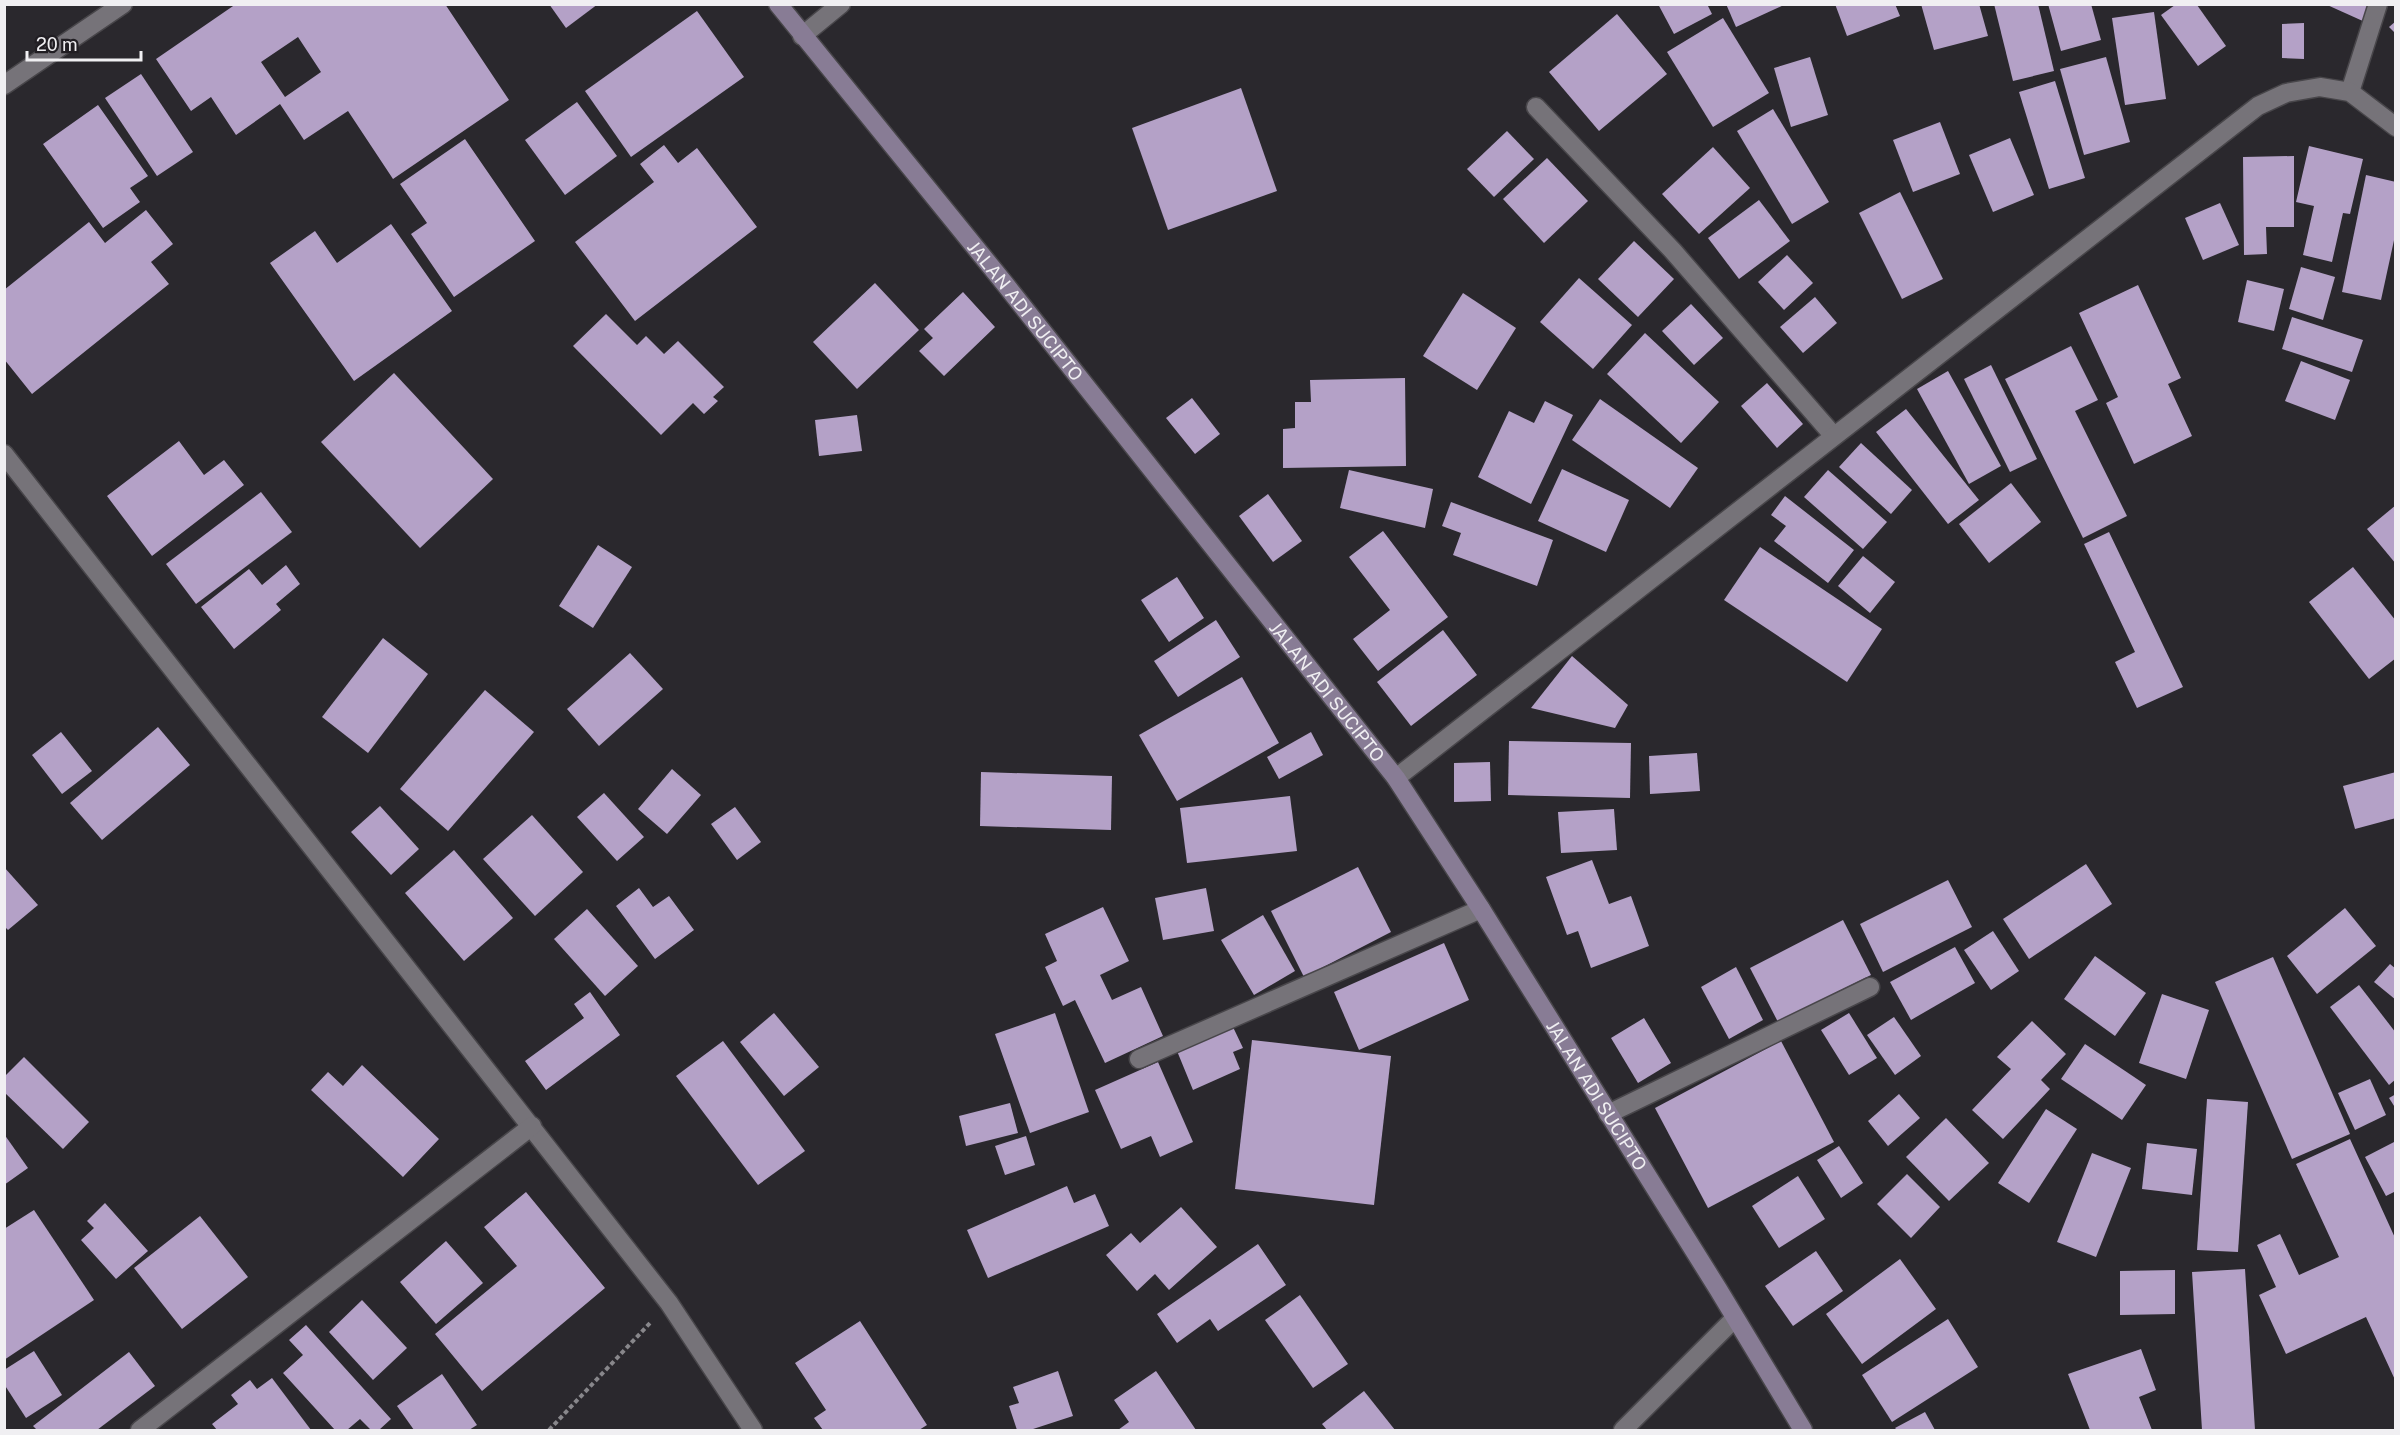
<svg xmlns="http://www.w3.org/2000/svg" width="2400" height="1435" font-family="'Public Sans',sans-serif">
<rect width="100%" height="100%" fill="#2a282d"/>
<g fill="#b4a1c7" fill-rule="evenodd">
<path d="M236,4H445L509,100L393,179L348,111L304,140L280,104L236,135L211,97L191,111L156,59ZM298,37L321,72L285,97L261,62Z"/>
<path d="M549,4H598L566,28Z"/>
<path d="M1658,4H1707L1712,14L1674,34Z"/>
<path d="M1726,4H1786L1736,27Z"/>
<path d="M1835,4H1895L1900,16L1847,36Z"/>
<path d="M1921,4H1979L1988,36L1934,50Z"/>
<path d="M1994,4H2038L2054,71L2013,81Z"/>
<path d="M2048,4H2091L2101,40L2061,51Z"/>
<path d="M2325,4H2372L2365,22Z"/>
<path d="M2175,5H2197L2226,46L2198,66L2161,15Z"/>
<path d="M697,11L744,77L631,157L585,91Z"/>
<path d="M2154,12L2166,99L2125,105L2112,18Z"/>
<path d="M1617,14L1667,74L1599,131L1549,72Z"/>
<path d="M1723,18L1769,93L1713,127L1667,52Z"/>
<path d="M2396,21V34L2389,27Z"/>
<path d="M2304,23V59L2282,58V24Z"/>
<path d="M1810,57L1828,115L1791,127L1774,68Z"/>
<path d="M2106,57L2130,142L2084,155L2060,69Z"/>
<path d="M141,74L193,152L157,176L105,98Z"/>
<path d="M2055,81L2085,178L2049,189L2019,92Z"/>
<path d="M1241,88L1277,191L1168,230L1132,128Z"/>
<path d="M577,102L617,156L565,195L525,140Z"/>
<path d="M98,105L148,176L130,188L140,202L103,228L43,144Z"/>
<path d="M1773,109L1829,202L1792,224L1737,131Z"/>
<path d="M1940,122L1960,174L1913,192L1893,140Z"/>
<path d="M1507,131L1534,159L1494,197L1467,169Z"/>
<path d="M2010,138L2034,195L1993,212L1969,155Z"/>
<path d="M465,139L535,241L454,297L411,234L427,223L400,184Z"/>
<path d="M664,145L678,163L697,148L757,227L635,321L575,242L654,182L640,164Z"/>
<path d="M2309,146L2363,159L2350,214L2343,213L2332,262L2303,255L2314,206L2296,202Z"/>
<path d="M1713,147L1750,188L1699,234L1662,194Z"/>
<path d="M2294,156V227H2266L2267,254L2244,255L2243,157Z"/>
<path d="M1547,158L1588,201L1544,243L1503,199Z"/>
<path d="M2366,175L2396,182V231L2381,300L2342,292Z"/>
<path d="M1900,192L1943,279L1902,299L1859,213Z"/>
<path d="M1759,200L1790,241L1739,279L1708,238Z"/>
<path d="M2220,203L2239,245L2203,260L2185,218Z"/>
<path d="M146,210L173,244L151,262L169,284L32,394L4,359V290L89,222L105,243Z"/>
<path d="M391,224L452,311L354,381L270,263L315,231L337,263Z"/>
<path d="M1634,241L1674,279L1638,317L1598,279Z"/>
<path d="M1787,255L1813,283L1784,310L1758,282Z"/>
<path d="M2301,267L2335,277L2323,320L2289,309Z"/>
<path d="M1579,278L1632,325L1593,369L1540,322Z"/>
<path d="M2247,280L2284,289L2274,331L2238,322Z"/>
<path d="M875,283L919,330L857,389L813,342Z"/>
<path d="M2138,285L2181,378L2168,384L2192,436L2134,464L2106,403L2118,397L2079,313Z"/>
<path d="M963,292L995,327L944,376L919,351L933,338L924,329Z"/>
<path d="M1463,293L1516,328L1477,390L1423,356Z"/>
<path d="M1815,297L1837,323L1803,353L1780,327Z"/>
<path d="M1691,304L1723,338L1694,365L1662,331Z"/>
<path d="M606,314L637,345L646,336L664,354L678,341L724,387L713,397L718,401L704,414L693,403L661,435L573,346Z"/>
<path d="M2292,317L2363,340L2352,372L2282,349Z"/>
<path d="M1645,333L1719,402L1681,443L1607,374Z"/>
<path d="M2071,346L2098,400L2075,411L2127,516L2083,538L2005,379Z"/>
<path d="M2301,361L2350,380L2335,420L2285,401Z"/>
<path d="M1991,365L2037,459L2010,472L1964,379Z"/>
<path d="M1948,371L2001,466L1969,484L1917,389Z"/>
<path d="M394,373L493,479L420,548L321,442Z"/>
<path d="M1405,378L1406,466L1283,468V429L1295,428V402H1311L1310,380Z"/>
<path d="M1767,383L1803,424L1777,448L1741,406Z"/>
<path d="M1192,398L1220,434L1195,454L1166,418Z"/>
<path d="M1600,399L1698,468L1670,508L1572,440Z"/>
<path d="M1545,401L1573,415L1531,504L1478,477L1509,411L1534,423Z"/>
<path d="M1906,409L1979,500L1948,524L1876,432Z"/>
<path d="M857,415L862,451L819,456L815,420Z"/>
<path d="M179,441L204,475L224,460L244,485L152,556L107,496Z"/>
<path d="M1861,443L1912,490L1891,514L1839,467Z"/>
<path d="M1562,469L1629,500L1606,552L1538,521Z"/>
<path d="M1349,470L1433,489L1425,528L1340,508Z"/>
<path d="M1828,470L1887,522L1863,549L1804,497Z"/>
<path d="M2011,483L2041,522L1989,563L1959,524Z"/>
<path d="M261,492L292,532L196,604L166,564Z"/>
<path d="M1268,494L1302,541L1273,562L1239,516Z"/>
<path d="M1785,496L1854,550L1828,583L1774,541L1786,526L1771,515Z"/>
<path d="M1451,502L1553,540L1537,586L1453,555L1461,533L1442,526Z"/>
<path d="M2396,505V564L2367,529Z"/>
<path d="M1383,531L1448,617L1378,671L1353,639L1390,610L1349,557Z"/>
<path d="M2109,532L2183,687L2137,708L2115,662L2135,652L2084,544Z"/>
<path d="M598,545L632,567L593,628L559,606Z"/>
<path d="M1760,547L1882,629L1847,682L1724,600Z"/>
<path d="M1863,556L1895,582L1870,613L1838,586Z"/>
<path d="M286,565L300,584L276,604L281,610L234,649L201,607L249,569L262,585Z"/>
<path d="M2353,567L2396,621V658L2369,679L2309,602Z"/>
<path d="M1177,577L1204,618L1169,642L1141,600Z"/>
<path d="M1216,620L1240,657L1178,697L1154,661Z"/>
<path d="M1443,630L1477,675L1411,726L1377,682Z"/>
<path d="M383,638L428,674L368,753L322,717Z"/>
<path d="M630,653L663,689L599,746L567,709Z"/>
<path d="M1572,656L1628,705L1615,728L1531,708Z"/>
<path d="M1242,677L1279,743L1177,801L1139,735Z"/>
<path d="M485,690L534,732L448,831L400,789Z"/>
<path d="M158,727L190,765L102,840L70,803Z"/>
<path d="M61,732L92,771L62,794L32,755Z"/>
<path d="M1311,732L1323,755L1279,779L1267,757Z"/>
<path d="M1509,741L1631,743L1630,798L1508,795Z"/>
<path d="M1697,753L1700,791L1650,794L1649,756Z"/>
<path d="M1490,762L1491,801L1454,802V763Z"/>
<path d="M672,769L701,795L667,834L638,809Z"/>
<path d="M981,772L1112,776L1111,830L980,826Z"/>
<path d="M2396,772V818L2355,829L2343,786Z"/>
<path d="M604,793L644,837L617,861L577,817Z"/>
<path d="M1290,796L1297,851L1187,863L1180,808Z"/>
<path d="M380,806L419,849L391,875L351,832Z"/>
<path d="M735,807L761,842L737,860L711,824Z"/>
<path d="M1614,809L1617,850L1561,853L1558,812Z"/>
<path d="M532,815L583,872L535,916L483,859Z"/>
<path d="M454,850L513,918L464,961L405,893Z"/>
<path d="M1592,860L1609,904L1631,896L1649,946L1591,968L1578,931L1567,935L1546,877Z"/>
<path d="M2086,864L2112,904L2029,959L2003,919Z"/>
<path d="M4,867L38,905L8,930L4,926Z"/>
<path d="M1358,867L1391,932L1304,977L1271,911Z"/>
<path d="M1948,880L1972,927L1883,972L1860,924Z"/>
<path d="M639,888L653,907L669,896L694,930L655,959L616,906Z"/>
<path d="M1206,888L1214,931L1163,940L1155,898Z"/>
<path d="M1103,907L1129,961L1100,975L1112,1000L1141,987L1163,1036L1105,1063L1075,1000L1063,1006L1045,967L1057,961L1045,934Z"/>
<path d="M2345,908L2376,946L2317,994L2287,956Z"/>
<path d="M587,909L638,966L605,996L554,939Z"/>
<path d="M1263,915L1295,971L1254,995L1221,940Z"/>
<path d="M1843,920L1871,975L1778,1022L1750,968Z"/>
<path d="M1993,931L2019,971L1991,990L1964,950Z"/>
<path d="M1444,943L1469,1000L1359,1050L1334,992Z"/>
<path d="M1955,947L1975,983L1911,1020L1890,982Z"/>
<path d="M2095,956L2146,993L2115,1036L2064,999Z"/>
<path d="M2273,957L2350,1134L2292,1159L2215,982Z"/>
<path d="M2390,964L2396,969V1000L2374,982Z"/>
<path d="M1736,967L1763,1020L1729,1039L1701,987Z"/>
<path d="M2359,985L2396,1033V1079L2389,1085L2330,1007Z"/>
<path d="M590,992L620,1035L546,1090L525,1061L584,1018L574,1004Z"/>
<path d="M2162,994L2209,1010L2186,1079L2139,1063Z"/>
<path d="M774,1013L819,1067L784,1096L740,1042Z"/>
<path d="M1055,1013L1089,1112L1030,1133L995,1034Z"/>
<path d="M1849,1013L1877,1058L1849,1075L1821,1030Z"/>
<path d="M1894,1017L1921,1056L1895,1075L1867,1035Z"/>
<path d="M1644,1018L1671,1063L1638,1083L1611,1038Z"/>
<path d="M2032,1021L2066,1054L2041,1080L2050,1089L2003,1139L1972,1110L2011,1069L1997,1057Z"/>
<path d="M1233,1027L1243,1048L1233,1052L1240,1069L1193,1090L1177,1051Z"/>
<path d="M1252,1040L1391,1056L1374,1205L1235,1189Z"/>
<path d="M723,1041L805,1151L758,1185L676,1076Z"/>
<path d="M1781,1041L1834,1142L1708,1208L1655,1108Z"/>
<path d="M2085,1044L2146,1085L2122,1120L2061,1079Z"/>
<path d="M24,1057L89,1122L63,1149L4,1092V1077Z"/>
<path d="M1158,1062L1193,1142L1160,1157L1151,1136L1121,1149L1095,1090Z"/>
<path d="M362,1065L439,1139L403,1177L311,1090L328,1072L343,1086Z"/>
<path d="M2370,1079L2386,1115L2355,1130L2338,1093Z"/>
<path d="M1899,1094L1920,1118L1888,1146L1868,1121Z"/>
<path d="M2396,1094V1109L2389,1098Z"/>
<path d="M2207,1099L2248,1102L2238,1252L2197,1250Z"/>
<path d="M1010,1103L1018,1133L966,1146L959,1116Z"/>
<path d="M2046,1109L2077,1129L2029,1203L1998,1183Z"/>
<path d="M1946,1118L1989,1163L1949,1201L1906,1157Z"/>
<path d="M4,1134L28,1168L4,1185Z"/>
<path d="M1026,1136L1035,1165L1005,1175L995,1146Z"/>
<path d="M2350,1139L2396,1240V1382L2366,1317L2286,1354L2259,1295L2276,1287L2257,1245L2280,1234L2299,1275L2339,1257L2296,1164Z"/>
<path d="M2396,1141V1191L2386,1196L2365,1157Z"/>
<path d="M2147,1143L2197,1149L2192,1195L2142,1189Z"/>
<path d="M1839,1146L1863,1183L1841,1198L1817,1160Z"/>
<path d="M2092,1153L2131,1168L2096,1257L2057,1242Z"/>
<path d="M1907,1174L1940,1207L1911,1238L1877,1204Z"/>
<path d="M1798,1176L1825,1219L1779,1248L1752,1206Z"/>
<path d="M1067,1186L1074,1203L1095,1194L1109,1226L988,1278L967,1230Z"/>
<path d="M526,1192L605,1288L482,1391L435,1334L517,1266L484,1227Z"/>
<path d="M105,1203L148,1251L116,1279L81,1240L94,1228L87,1221Z"/>
<path d="M1181,1207L1217,1247L1169,1290L1155,1274L1137,1291L1106,1255L1131,1233L1140,1243Z"/>
<path d="M34,1210L94,1300L4,1360V1229Z"/>
<path d="M200,1216L248,1277L182,1329L134,1268Z"/>
<path d="M446,1241L483,1283L436,1324L400,1282Z"/>
<path d="M1258,1244L1286,1285L1218,1331L1210,1319L1177,1343L1157,1314Z"/>
<path d="M1816,1251L1843,1291L1793,1326L1765,1286Z"/>
<path d="M1900,1259L1936,1309L1862,1364L1826,1314Z"/>
<path d="M2245,1269L2255,1430H2202L2192,1272Z"/>
<path d="M2175,1270V1314L2120,1315V1271Z"/>
<path d="M1300,1295L1348,1364L1313,1388L1265,1320Z"/>
<path d="M362,1300L407,1348L373,1380L329,1332Z"/>
<path d="M1948,1319L1978,1367L1892,1422L1862,1375Z"/>
<path d="M860,1321L927,1425L919,1430H823L814,1418L826,1410L795,1363Z"/>
<path d="M306,1325L391,1419L379,1430H371L360,1419L347,1430H335L283,1373L303,1355L289,1340Z"/>
<path d="M2141,1349L2156,1390L2139,1397L2152,1430H2090L2068,1374Z"/>
<path d="M34,1351L62,1395L26,1418L4,1384V1370Z"/>
<path d="M129,1352L155,1386L97,1430H37L33,1426Z"/>
<path d="M1058,1371L1073,1416L1030,1430H1017L1009,1406L1019,1403L1013,1387Z"/>
<path d="M1156,1371L1196,1430H1118L1129,1422L1114,1400Z"/>
<path d="M442,1374L477,1425L469,1430H414L397,1406Z"/>
<path d="M272,1378L311,1430H217L212,1424L238,1404L231,1395L250,1380L257,1389Z"/>
<path d="M1364,1391L1395,1430H1327L1322,1424Z"/>
<path d="M1925,1412L1935,1430H1897L1895,1428Z"/>
</g>
<g fill="none" stroke-linecap="round" stroke-linejoin="round">
<defs>
<g id="street">
<path d="M802,36L841,4"/>
<path d="M4,85L123,4"/>
<path d="M2350,92L2378,4"/>
<path d="M1536,107L1673,251L1833,435"/>
<path d="M4,454L669,1303L753,1430"/>
<path d="M1396,778L2258,106L2286,93L2320,87L2350,92L2396,127"/>
<path d="M1139,1059L1481,909"/>
<path d="M1608,1114L1870,987"/>
<path d="M140,1430L532,1126"/>
<path d="M1623,1430L1735,1318"/>
</g>
<g id="secondary">
<path id="s1" d="M778,4L1005,284L1396,778L1481,909L1718,1289L1803,1430"/>
</g>
</defs>
<use href="#street" stroke="#48464a" stroke-width="21"/>
<use href="#secondary" stroke="#48464a" stroke-width="21"/>
<path stroke="#88878b" stroke-width="4" stroke-dasharray="4.5 3" stroke-linecap="butt" d="M549,1430L650,1323"/>
<use href="#street" stroke="#767379" stroke-width="18"/>
<use href="#secondary" stroke="#887c95" stroke-width="18"/>
</g>
<g text-anchor="middle" dominant-baseline="central" stroke-width="6" stroke-linejoin="round" paint-order="stroke">
<g font-size="18" fill="#f0eff2" stroke="#211e23">
<text stroke="none"><textPath href="#s1" startOffset="394">JALAN ADI SUCIPTO</textPath></text>
<text stroke="none"><textPath href="#s1" startOffset="880">JALAN ADI SUCIPTO</textPath></text>
<text stroke="none"><textPath href="#s1" startOffset="1366">JALAN ADI SUCIPTO</textPath></text>
</g>
</g>
<rect width="2400" height="1435" fill="none" stroke="#f0eff2" stroke-width="12"/>
<path d="M27 51v9h114v-9" fill="none" stroke="#f0eff2" stroke-width="3"/>
<text x="36" y="51" font-size="18" fill="#f0eff2" stroke="#211e23" stroke-width="4.5" paint-order="stroke">20 m</text>
</svg>
